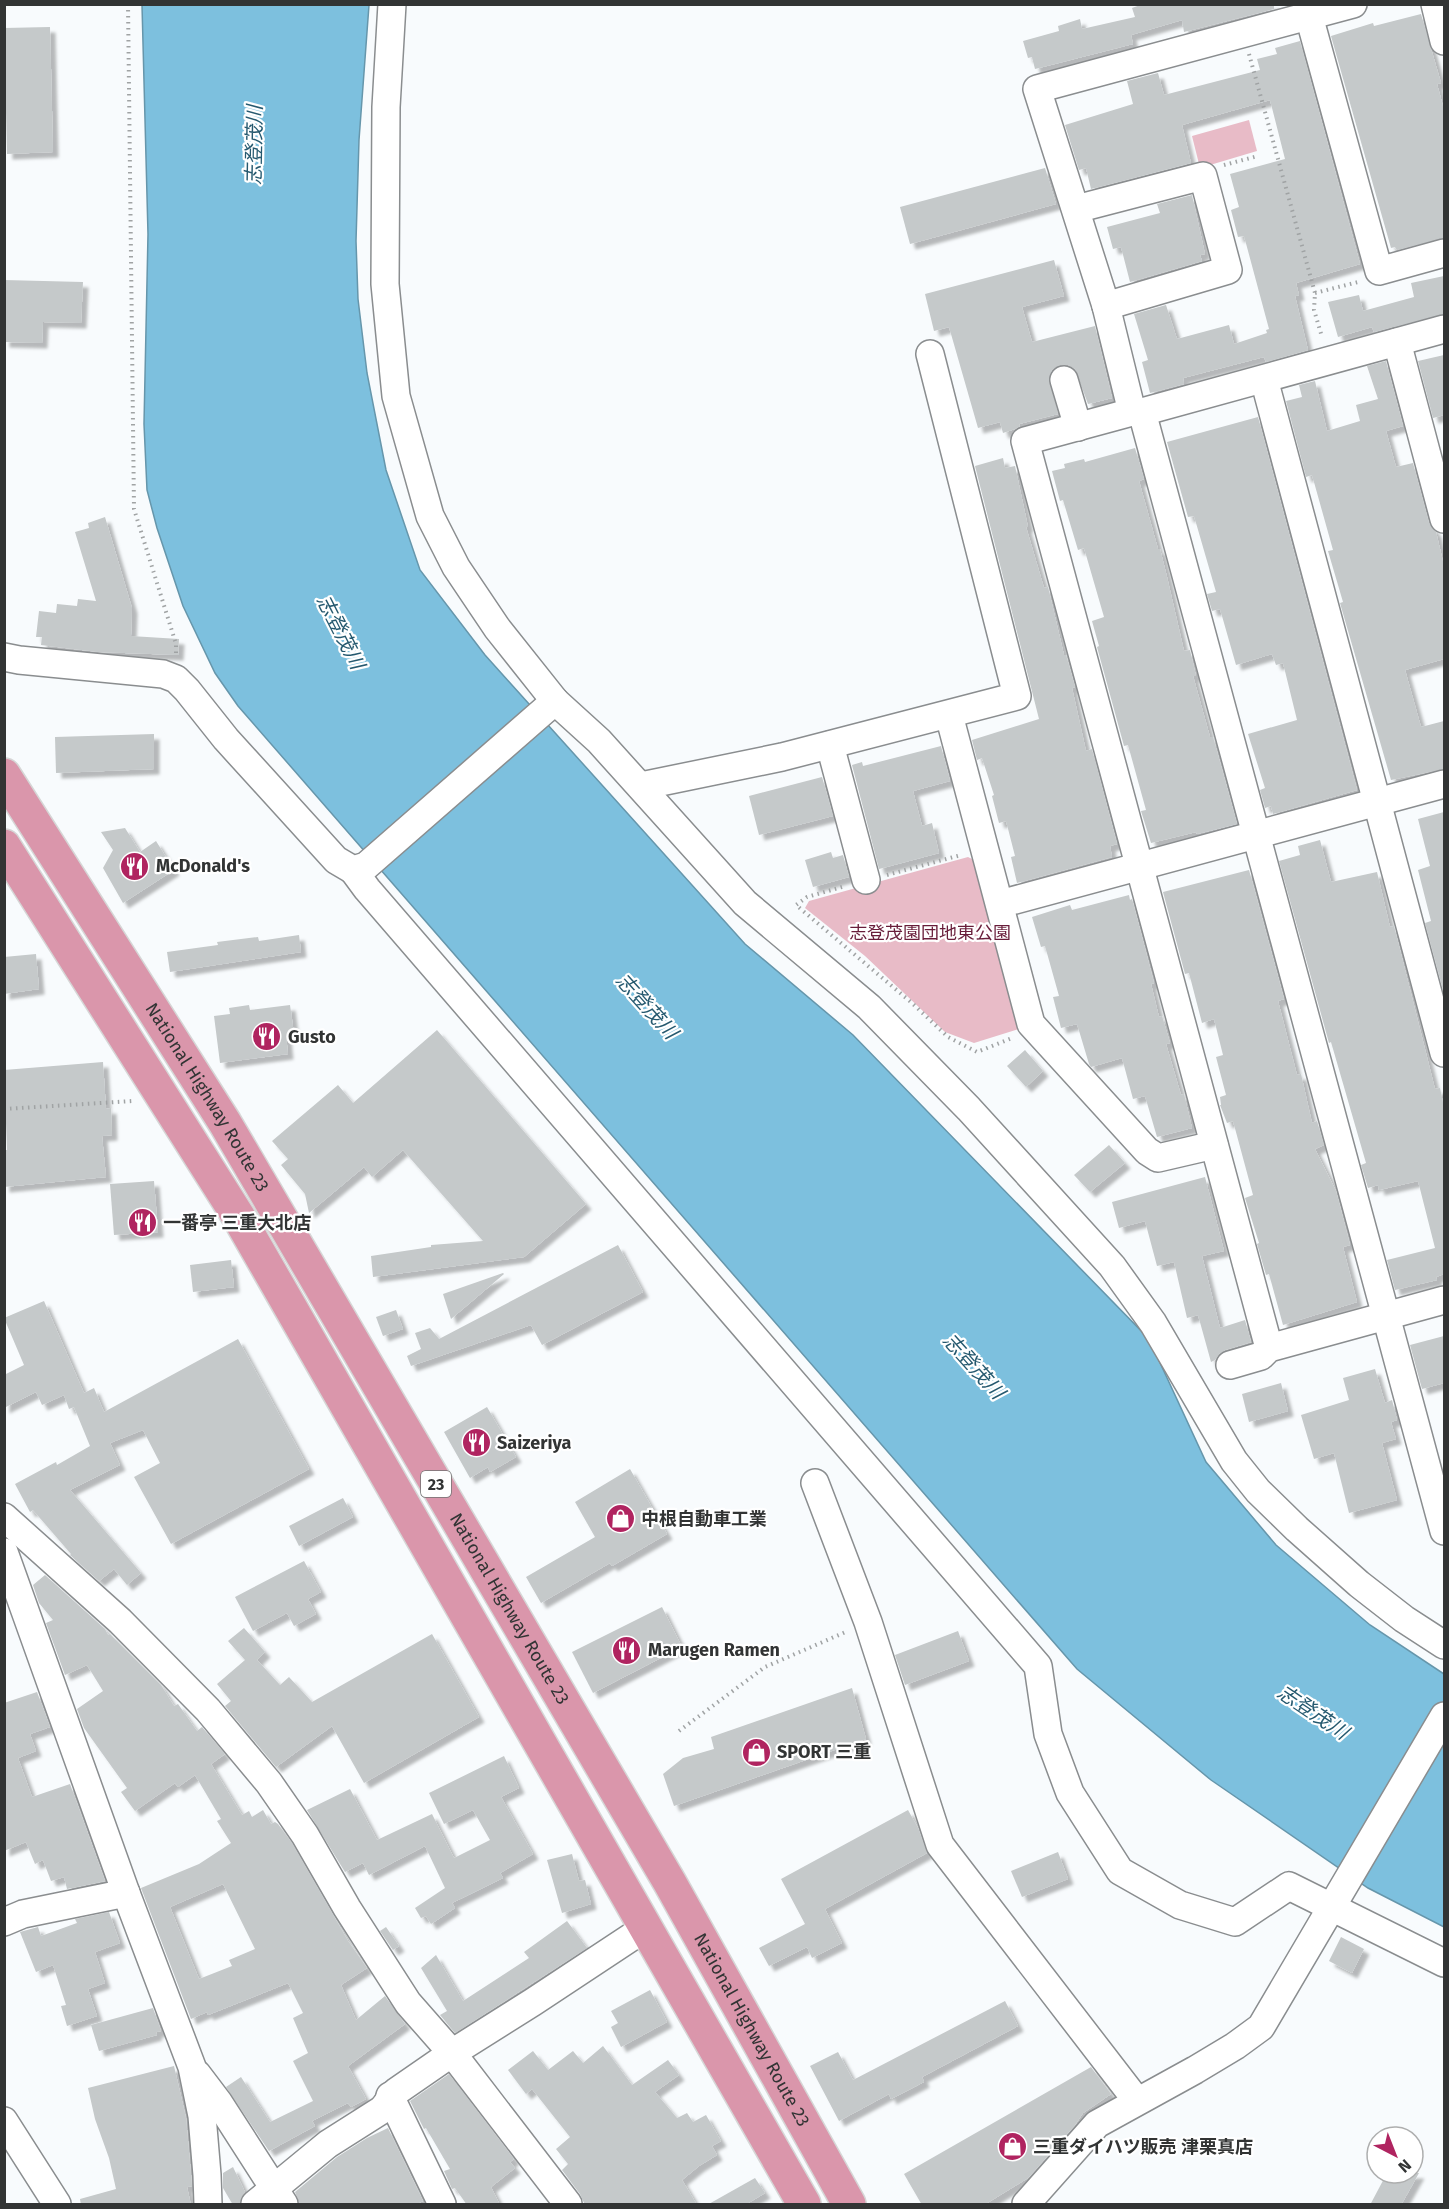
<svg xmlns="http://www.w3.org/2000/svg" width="1449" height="2209" font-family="'Fira Sans','Noto Sans JP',sans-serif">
<defs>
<filter id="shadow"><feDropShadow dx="5.5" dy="5.5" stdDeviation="1.5" flood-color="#0004"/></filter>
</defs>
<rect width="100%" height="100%" fill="#f8fbfd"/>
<g fill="#e8bbc7">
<path d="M1249,120L1257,151L1200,168L1192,136Z"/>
<path d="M968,857L974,860L1019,1029L974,1043L945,1032L865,956L805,908L809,901Z"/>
</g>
<path fill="#7dc0de" stroke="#6696ab" stroke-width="1.5" d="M142,5H369L359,140L356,241L358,299L367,373L386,470L420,570L485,655L745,944L853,1035L1149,1339L1206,1462L1276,1545L1370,1625L1444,1674V1927L1368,1888L1211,1780L1077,1669L238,706L215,673L183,606L157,528L147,490L144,424L148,234Z"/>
<g fill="#c5c9ca" fill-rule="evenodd" filter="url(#shadow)">
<path d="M1143,4H1274V9L1184,32L1182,20L1131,35L1133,44L1035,69L1032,57L1028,58L1023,41L1059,31L1058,26L1080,19L1082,29L1135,17L1132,8Z"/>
<path d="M1421,14L1441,83L1437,84L1444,110V238L1397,250L1395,247L1391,248L1331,36L1373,23L1374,26Z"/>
<path d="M50,27L53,152L7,154L4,28Z"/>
<path d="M1300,41L1360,264L1296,283L1299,295L1295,296L1308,350L1266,362L1264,357L1183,378L1184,384L1150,393L1142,362L1148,360L1134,314L1166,305L1177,339L1229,325L1234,344L1267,333L1266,330L1269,329L1244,236L1238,237L1231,210L1239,207L1230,174L1285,159L1270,100L1182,125L1191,163L1091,189L1086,168L1079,170L1065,125L1133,104L1127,81L1158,73L1164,95L1260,70L1257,59L1277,54L1275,48Z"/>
<path d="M1045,168L1056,204L910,244L900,207Z"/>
<path d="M1192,195L1205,254L1200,255L1202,261L1130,282L1121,247L1113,249L1107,227L1160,213L1157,204Z"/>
<path d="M1054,260L1064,296L1022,307L1032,342L1095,326L1112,398L1088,404L1075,369L1068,365H1060L1052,370L1049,377L1058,414L1019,424L1020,426L1015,429L1003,433L1000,422L978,428L949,327L934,331L925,294Z"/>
<path d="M1444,276V314L1374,332L1372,327L1338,337L1328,302L1359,295L1363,311L1414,297L1411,283Z"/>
<path d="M4,280L83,282L81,323L43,322L42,343L4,342Z"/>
<path d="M1444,355V415L1433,418L1418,361Z"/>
<path d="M1386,361L1403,426L1386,431L1396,467L1413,463L1429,523L1436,532L1444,566V659L1405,670L1421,727L1444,721V769L1391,780L1340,603L1343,602L1328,551L1333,550L1312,475L1306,477L1286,401L1302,397L1299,385L1315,381L1327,431L1360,421L1356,405L1378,399L1367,366Z"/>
<path d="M1258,417L1357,790L1273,814L1271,806L1265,808L1260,790L1265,788L1248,734L1297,720L1283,663L1276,665L1272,654L1236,665L1220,609L1212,611L1207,594L1216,592L1194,516L1188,517L1167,442Z"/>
<path d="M1135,448L1144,479L1139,481L1158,549H1160L1167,577L1184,651L1190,650L1196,676H1193L1210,737H1213L1237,824L1197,834L1196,832L1151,843L1141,811L1146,810L1128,745L1124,746L1097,647L1099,646L1092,621L1104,617L1084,548L1078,550L1063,500L1060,501L1052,471L1065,468L1064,464L1084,459L1085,462Z"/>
<path d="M1003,458L1005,468L1015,466L1028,527H1026L1044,588L1048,587L1064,655H1066L1075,687L1072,688L1086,751L1092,749L1117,844L1110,846L1112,857L1017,883L1011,857L1015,856L1006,821L999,823L992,796L994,795L982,758L977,760L972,740L1039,719L975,466Z"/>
<path d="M105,517L132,608L131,636L179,639L178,655L98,652L41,645L42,637H36L39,611L56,613L57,604L77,606L78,599L96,601L75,532L89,528L88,523Z"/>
<path d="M154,734V769L56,773L55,737Z"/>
<path d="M941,746L950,781L913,791L922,826L932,823L939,853L879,869L852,765L862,762L863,766Z"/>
<path d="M822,777L833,816L759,835L749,796Z"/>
<path d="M1444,812V994L1425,923L1431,921L1418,870L1430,866L1418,819Z"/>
<path d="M125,828L140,852L156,841L174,870L123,903L103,868L113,850L101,832Z"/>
<path d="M1320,840L1331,882L1377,872L1390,927L1394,926L1435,1089L1440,1088L1444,1108V1274L1436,1277L1437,1280L1395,1290L1387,1260L1435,1248L1418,1181L1379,1190L1378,1185L1368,1188L1361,1165L1366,1163L1331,1042L1329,1043L1279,861L1300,855L1298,846Z"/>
<path d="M831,852L833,858L843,855L849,877L813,887L805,860Z"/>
<path d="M1249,870L1284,999L1278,1001L1297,1075L1301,1074L1312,1123L1317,1121L1324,1145L1315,1149L1336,1191L1350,1245L1343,1247L1357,1302L1283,1325L1269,1274L1266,1275L1257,1244L1259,1243L1245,1198L1253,1195L1233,1121L1227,1123L1220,1105H1221L1220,1097L1226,1095L1216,1057L1223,1055L1214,1019L1202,1023L1189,973L1185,974L1163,892Z"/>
<path d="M1129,895L1130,900L1132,899L1154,983L1151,984L1159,1017L1162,1016L1170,1043L1166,1044L1181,1095L1184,1094L1192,1128L1157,1137L1145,1096L1133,1099L1122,1058L1091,1067L1089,1064L1077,1024L1061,1028L1053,997L1059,996L1045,946L1041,947L1032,917L1070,905L1072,910Z"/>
<path d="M299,935L301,952L170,972L167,952L218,945L217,942L258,937L259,941Z"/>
<path d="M36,954L39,989L4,994V957Z"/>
<path d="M249,1005L250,1010L290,1005L294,1034L286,1035L288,1054L220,1063L214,1016L230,1014L229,1008Z"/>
<path d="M437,1030L586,1204L524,1257L373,1277L371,1256L431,1247V1245L483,1241L403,1150L372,1177L364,1167L309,1213L305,1194L281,1165L288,1159L272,1141L338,1085L353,1103Z"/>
<path d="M1025,1050L1043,1071L1026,1087L1007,1066Z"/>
<path d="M103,1062L106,1109L111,1108L112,1135L102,1136L106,1177L4,1187V1150H7L4,1070Z"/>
<path d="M1109,1145L1125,1163L1090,1192L1074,1175Z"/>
<path d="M1205,1177L1224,1251L1202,1256L1220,1328L1245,1320L1251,1342L1225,1350L1219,1354L1215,1360L1211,1362L1198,1315L1187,1318L1174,1262L1157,1266L1145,1221L1119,1228L1112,1202Z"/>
<path d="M154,1181L158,1232L114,1235L110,1184Z"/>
<path d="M618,1245L643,1292L542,1345L531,1325L411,1366L407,1356L421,1349L415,1333L430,1328L439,1339Z"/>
<path d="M231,1260L234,1287L193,1292L190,1265Z"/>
<path d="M503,1273L504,1274L451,1319L443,1294Z"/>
<path d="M44,1301L84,1393L94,1388L104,1412L238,1339L309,1469L171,1544L134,1477L160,1463L143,1430L110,1443L120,1465L70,1490L141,1573L127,1585L114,1569L99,1581L70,1555L71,1554L33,1510L30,1512L15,1484L56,1462L57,1465L90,1446L74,1407L69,1409L64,1395L42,1405L36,1392L4,1408V1375L24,1365L4,1318Z"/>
<path d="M396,1310L403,1329L383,1336L376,1317Z"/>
<path d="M1444,1336V1383L1422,1389L1410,1345Z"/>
<path d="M1375,1369L1385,1403L1392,1400L1397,1420L1391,1422L1396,1439L1382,1443L1397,1500L1349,1513L1334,1453L1314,1459L1301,1415L1349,1400L1343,1378Z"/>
<path d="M1281,1383L1288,1411L1249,1422L1242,1394Z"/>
<path d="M487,1407L516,1457L490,1472L488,1467L470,1478L444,1432Z"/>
<path d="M630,1469L667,1534L612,1566L610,1563L541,1603L526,1577L595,1537L575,1502Z"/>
<path d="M343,1498L353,1517L299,1546L289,1526Z"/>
<path d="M304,1561L321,1592L308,1599L316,1614L294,1626L287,1613L253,1631L235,1597Z"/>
<path d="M45,1575L105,1629L108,1635L110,1634L161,1685L174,1706L178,1704L197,1731L202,1727L225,1754L211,1764L242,1815L249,1811L252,1817L263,1810L271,1824L275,1822L278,1824L292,1843L348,1941L367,1968L341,1985L356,2020L385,1996L405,2024L348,2066L366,2099L351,2107L348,2103L312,2121L315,2126L269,2151L226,2087L241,2077L270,2122L313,2101L293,2061L308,2053L293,2018L303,2013L288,1983L208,2015L207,2012L191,2019L141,1888L199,1864L231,1843L217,1821L221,1819L195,1775L178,1787L175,1783L135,1811L121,1792L127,1788L84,1728L77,1709L103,1691L87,1665L65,1675L46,1623L53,1620L39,1603L33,1585ZM223,1884L255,1949L229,1960L232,1966L199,1979L170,1907Z"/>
<path d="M662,1607L682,1647L593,1693L572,1652Z"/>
<path d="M244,1628L265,1652L257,1660L280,1685L289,1677L312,1702L432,1634L479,1717L364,1783L332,1726L276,1767L225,1706L231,1701L217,1684L245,1660L228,1641Z"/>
<path d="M958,1631L969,1661L905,1685L895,1655Z"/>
<path d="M852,1688L866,1739L674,1806L663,1774L683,1758L714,1749L711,1737Z"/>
<path d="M37,1692L50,1727L30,1734L36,1751L18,1758L32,1797L70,1784L105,1881L67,1889L64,1877L51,1881L43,1860L35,1864L26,1842L4,1851V1703Z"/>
<path d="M504,1756L519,1788L501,1797L533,1854L500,1873L503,1878L452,1903L455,1908L431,1924L426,1916L421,1918L415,1908L445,1888L425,1846L369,1875L363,1863L345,1872L307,1810L350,1789L377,1840L432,1814L454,1858L490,1840L473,1810L444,1824L429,1793Z"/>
<path d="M908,1810L918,1828L927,1853L825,1909L842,1943L812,1958L807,1947L769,1966L759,1948L805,1924L781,1879Z"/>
<path d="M1058,1852L1068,1879L1022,1897L1011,1871Z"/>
<path d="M572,1854L579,1881L585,1880L591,1904L562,1913L547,1860Z"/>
<path d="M109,1912L120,1943L95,1952L105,1983L88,1989L97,2016L67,2026L61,2006L66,2005L53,1965L36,1972L20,1932L38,1927L41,1936L77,1923L75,1919Z"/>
<path d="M567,1921L587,1948L455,2033L440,2015L447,2011L421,1968L436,1955L463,2001L529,1958L524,1952Z"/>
<path d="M386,1927L399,1946L393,1950L380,1931Z"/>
<path d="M1341,1937L1364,1949L1352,1973L1329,1961Z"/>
<path d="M650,1990L667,2022L621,2047L611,2027L618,2023L611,2011Z"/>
<path d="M1005,2001L1018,2026L922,2077L924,2082L891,2099L889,2094L839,2121L810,2066L838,2052L853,2080Z"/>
<path d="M153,2008L161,2031L156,2032L157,2035L99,2051L91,2025Z"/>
<path d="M603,2046L632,2085L668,2060L679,2075L655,2092L677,2118L687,2113L693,2122L706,2115L721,2141L712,2146L717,2155L699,2166L682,2180L697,2205H585L580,2194L562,2170L568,2164L556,2149L570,2137L532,2089L526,2094L508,2070L533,2051L548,2070L573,2051L583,2063Z"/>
<path d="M174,2066L186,2118L192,2186L187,2187L191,2205H81L80,2199L116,2189L109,2158L95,2119L88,2088Z"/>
<path d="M1091,2067L1111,2094L1083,2113L1075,2125L1028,2178L984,2205H922L904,2174Z"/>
<path d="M449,2074L514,2159L510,2162L515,2168L491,2187L500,2205H467L455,2188L452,2189L444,2171L450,2169L426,2128L424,2129L410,2101Z"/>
<path d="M388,2128L423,2201L415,2205H300L295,2192L337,2157L367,2138Z"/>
<path d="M233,2167L245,2192L241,2198L240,2205H233L223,2188V2173Z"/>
<path d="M1387,2173H1419L1401,2205H1370Z"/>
<path d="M755,2178L765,2193L745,2205H707Z"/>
</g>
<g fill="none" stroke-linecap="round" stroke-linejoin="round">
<defs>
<g id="minor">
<path d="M392,4L386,107L385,284L396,396L430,516L456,567L497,628L555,701"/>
<path d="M1435,4L1444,41"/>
<path d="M1309,16L1379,271L1444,253"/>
<path d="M1076,209L1203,176L1228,270L1106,306"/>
<path d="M1397,342L1444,519"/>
<path d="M1264,379L1444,1053"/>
<path d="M1064,380L1078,427"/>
<path d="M1132,412L1106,306L1037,89L1353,4"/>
<path d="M1142,412L1444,1531"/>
<path d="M4,657L19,660L163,674L176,679L187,690L226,739L336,860L353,870L366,866L555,701L599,741L745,903L869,1007L969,1109L1112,1266L1153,1323L1234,1461L1258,1491L1297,1529L1359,1584L1404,1619L1444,1645"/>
<path d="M949,715L1031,1024L1147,1151L1158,1158L1214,1145"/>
<path d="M830,745L866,880"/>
<path d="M641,786L782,757L1017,696L930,354"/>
<path d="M353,870L367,889L1038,1666L1048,1734L1070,1793L1120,1871L1180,1905L1235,1922L1289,1886L1444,1963"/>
<path d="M1000,904L1444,784"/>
<path d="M1269,1348L1025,441L1132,412H1142L1444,329"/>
<path d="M1230,1365L1261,1356L1269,1348L1444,1300"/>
<path d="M815,1483L868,1622L940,1845L1137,2101"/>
<path d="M4,1517L120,1621L208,1710L269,1783L305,1835L347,1908L408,2003L452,2053L568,2204"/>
<path d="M4,1552L126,1893L192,2067L202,2116L207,2175L208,2204"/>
<path d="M4,1922L23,1914L126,1893"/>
<path d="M197,2074L219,2103L284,2204"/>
<path d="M390,2096L442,2204"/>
<path d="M4,2121L57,2204"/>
<path d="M255,2204L328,2144L380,2111C388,2105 389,2097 397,2091L452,2053L533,2002L645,1928"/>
<path d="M1026,2204L1097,2124L1195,2070L1235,2046L1261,2027L1444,1716"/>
</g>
<g id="trunk">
<path id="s1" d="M4,775L225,1123L670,1883L849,2204"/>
<path d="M4,846L238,1216L804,2204"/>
</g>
</defs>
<use href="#minor" stroke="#8a8d8f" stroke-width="30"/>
<use href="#trunk" stroke="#d6d6d6" stroke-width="36"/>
<g stroke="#a0a3a4" stroke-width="4" stroke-dasharray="1.5 4.5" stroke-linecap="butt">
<path d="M128,4L134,509L176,644V654"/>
<path d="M1249,54L1315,293L1314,310L1322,337"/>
<path d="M1224,165L1258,156"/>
<path d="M1315,293L1358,282"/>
<path d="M887,875L961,855"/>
<path d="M842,887L807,897L796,905L912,1003L948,1037L977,1052L1012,1038"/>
<path d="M4,1109L132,1101"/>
<path d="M679,1731L765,1667L848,1631"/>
</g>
<use href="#minor" stroke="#fff" stroke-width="27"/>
<use href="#trunk" stroke="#da96ab" stroke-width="33"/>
</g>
<defs>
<symbol id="restaurant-disc" viewBox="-11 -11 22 22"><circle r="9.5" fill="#b02460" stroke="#fff"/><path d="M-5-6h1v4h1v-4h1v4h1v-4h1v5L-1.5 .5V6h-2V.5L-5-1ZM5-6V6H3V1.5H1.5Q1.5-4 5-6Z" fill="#fff"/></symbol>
<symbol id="shop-disc" viewBox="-11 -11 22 22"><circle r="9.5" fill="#b02460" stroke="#fff"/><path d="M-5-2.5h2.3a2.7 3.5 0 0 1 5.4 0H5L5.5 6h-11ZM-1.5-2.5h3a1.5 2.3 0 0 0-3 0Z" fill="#fff"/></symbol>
</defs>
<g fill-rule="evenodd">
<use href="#restaurant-disc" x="118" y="850" width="33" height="33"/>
<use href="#restaurant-disc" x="250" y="1020" width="33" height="33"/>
<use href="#restaurant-disc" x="126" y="1206" width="33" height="33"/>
<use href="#restaurant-disc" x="460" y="1426" width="33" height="33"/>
<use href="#shop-disc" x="604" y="1502" width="33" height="33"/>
<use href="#restaurant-disc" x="610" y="1634" width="33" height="33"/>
<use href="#shop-disc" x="740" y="1736" width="33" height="33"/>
<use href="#shop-disc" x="996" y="2130" width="33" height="33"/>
</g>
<g text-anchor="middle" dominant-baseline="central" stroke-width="4.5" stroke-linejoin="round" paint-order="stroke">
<rect fill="#fff" stroke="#707171" stroke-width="1.5" x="421" y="1471" width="30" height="26" rx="4.5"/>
<g font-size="16" font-weight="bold" fill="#323434">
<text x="436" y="1484">23</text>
</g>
<g font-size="18" font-weight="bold" fill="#323434" stroke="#fff" text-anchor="start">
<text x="156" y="866">McDonald's</text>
<text x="288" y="1037">Gusto</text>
<text x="163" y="1223">一番亭 三重大北店</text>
<text x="497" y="1443">Saizeriya</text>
<text x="641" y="1519">中根自動車工業</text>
<text x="648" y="1650">Marugen Ramen</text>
<text x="777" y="1752">SPORT 三重</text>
<text x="1033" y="2147">三重ダイハツ販売 津栗真店</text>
</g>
<g font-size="18" fill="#681d3a" stroke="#fff">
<text x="930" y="933">志登茂園団地東公園</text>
</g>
<g font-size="18" fill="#323434" stroke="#fff">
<text stroke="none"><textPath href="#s1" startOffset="381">National Highway Route 23</textPath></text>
<text stroke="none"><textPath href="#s1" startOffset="975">National Highway Route 23</textPath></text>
<text stroke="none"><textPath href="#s1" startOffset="1461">National Highway Route 23</textPath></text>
</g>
<g font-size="20" font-style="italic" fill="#25596f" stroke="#fff">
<text transform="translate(254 145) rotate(-89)">志登茂川</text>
<text transform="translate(341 632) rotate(63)">志登茂川</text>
<text transform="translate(647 1006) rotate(48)">志登茂川</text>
<text transform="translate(974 1366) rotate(48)">志登茂川</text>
<text transform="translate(1313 1712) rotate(34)">志登茂川</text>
</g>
</g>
<rect width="1449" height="2209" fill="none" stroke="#323434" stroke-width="12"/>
<g transform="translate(1395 2155) rotate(138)"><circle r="28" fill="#ffffff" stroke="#adaeae" stroke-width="1.5"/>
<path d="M0-4.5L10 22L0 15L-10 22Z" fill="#b02460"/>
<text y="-9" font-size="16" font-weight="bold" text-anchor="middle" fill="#323434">N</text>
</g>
</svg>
